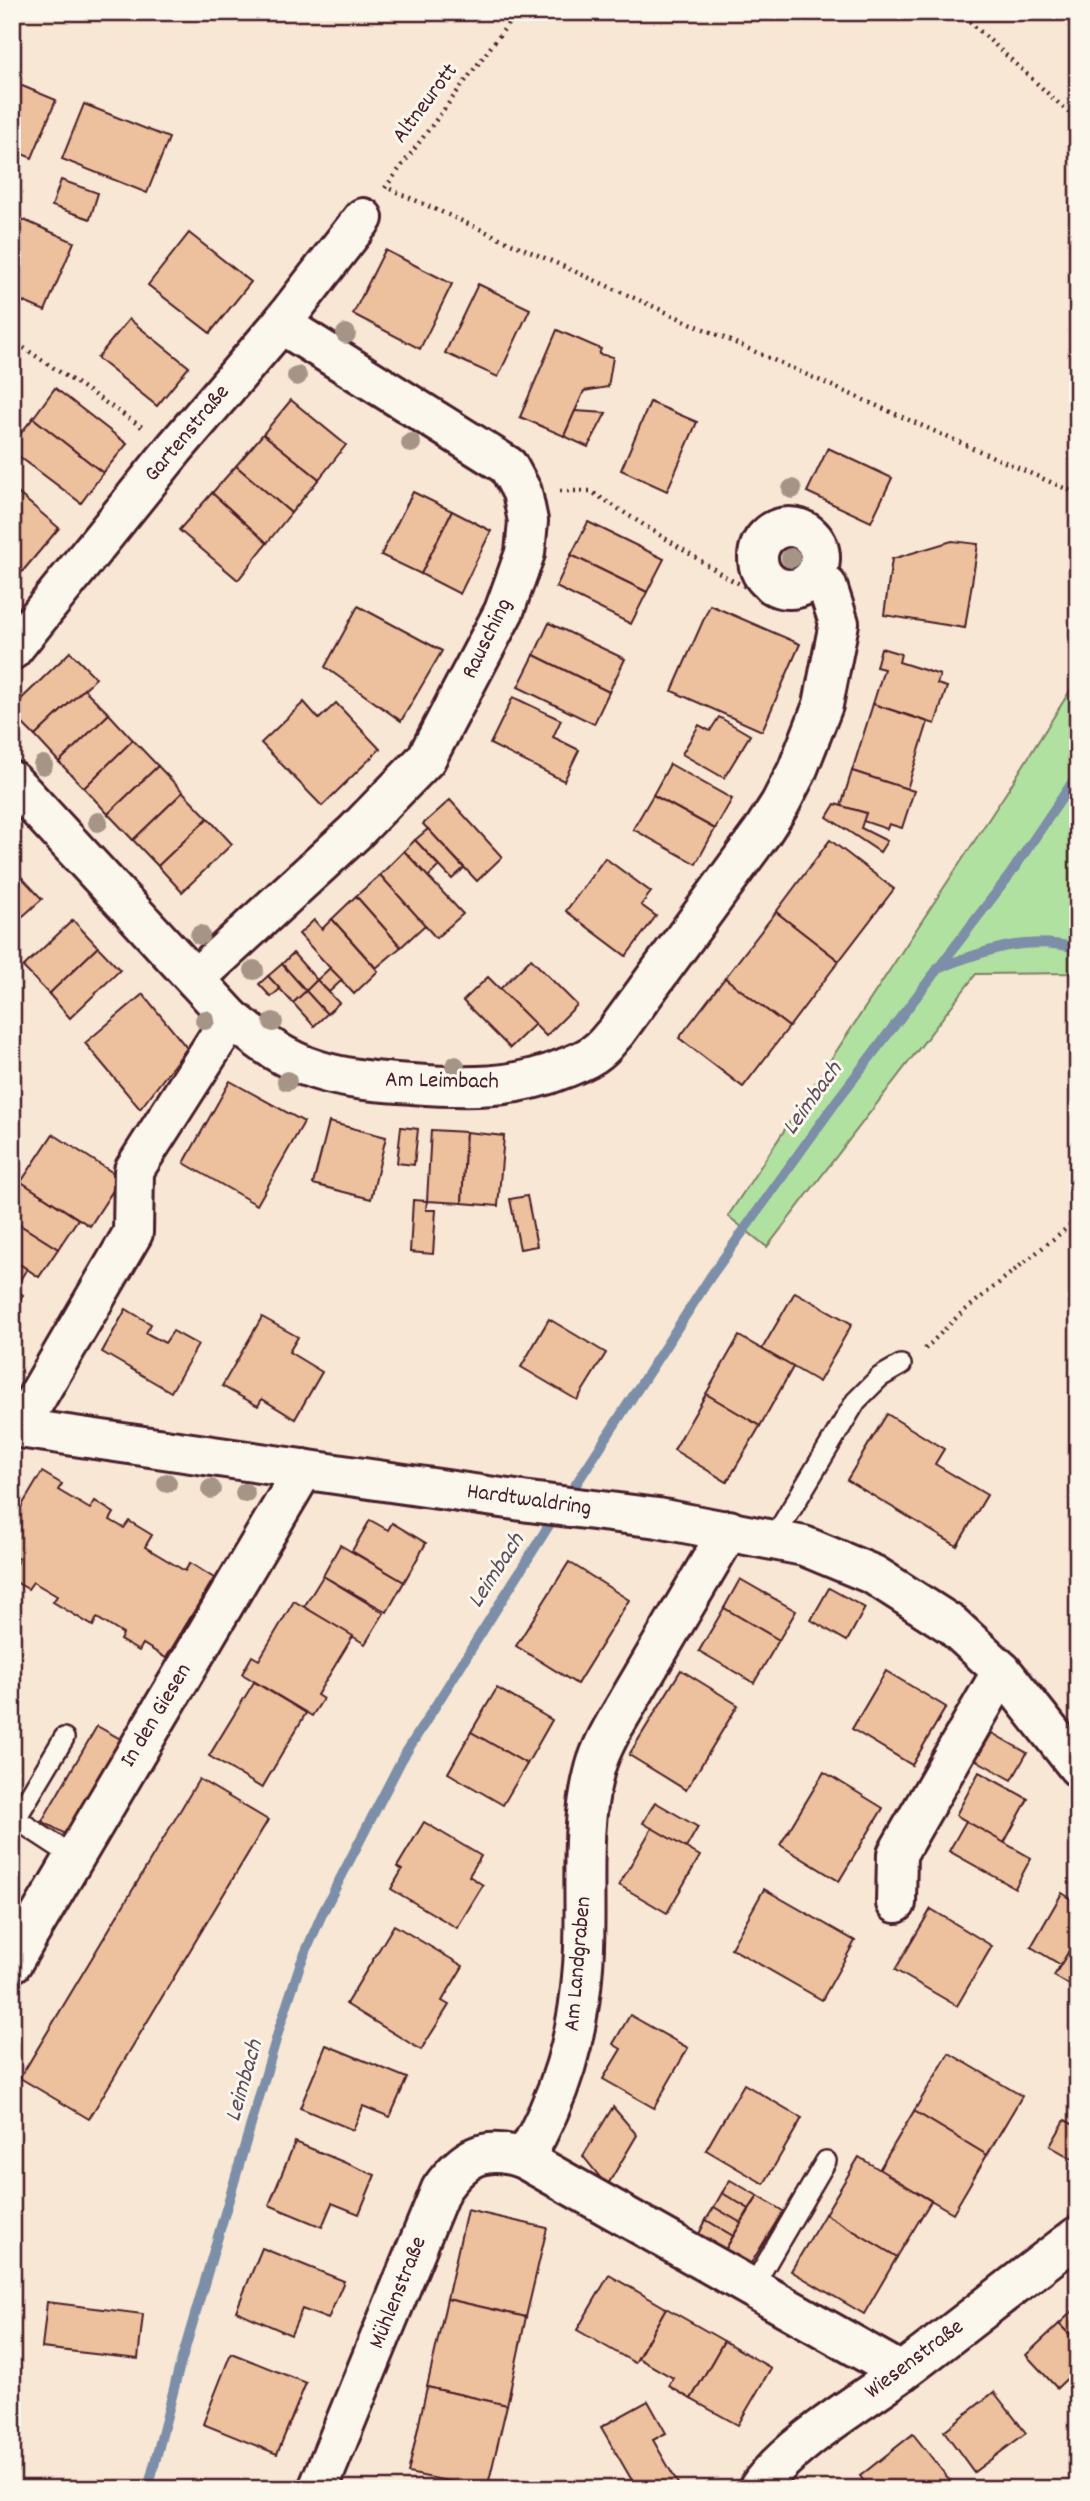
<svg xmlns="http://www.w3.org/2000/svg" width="1090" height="2501" font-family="Dekko,sans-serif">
<rect width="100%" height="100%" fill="#f7e7d4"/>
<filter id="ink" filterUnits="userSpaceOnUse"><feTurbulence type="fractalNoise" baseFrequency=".0143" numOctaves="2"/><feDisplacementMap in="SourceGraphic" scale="14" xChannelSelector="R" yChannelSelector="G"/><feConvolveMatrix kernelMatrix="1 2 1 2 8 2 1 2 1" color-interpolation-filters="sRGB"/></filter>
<g filter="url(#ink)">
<path fill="#b1e1a0" stroke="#7e8066" stroke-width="2" d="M1078,678V973L976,974L767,1247L728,1216L1006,793Z"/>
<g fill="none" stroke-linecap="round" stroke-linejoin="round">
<g stroke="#7b8ea8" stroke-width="10">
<path d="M938,968C988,950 1024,935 1078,948"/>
<path d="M567,1498L711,1276L838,1099L1009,876L1078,774"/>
<path d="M148,2489L179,2369L280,2026L300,1965L322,1914L402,1759L556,1514"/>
</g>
</g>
<g fill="#edc19d" stroke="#4a1f2b" stroke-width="2">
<path d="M15,83L56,100L32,158L12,150V89Z"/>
<path d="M84,104L169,138L147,193L62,159Z"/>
<path d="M61,180L98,193L90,219L52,206Z"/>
<path d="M17,217L74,242L45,311L12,297V228Z"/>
<path d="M189,233L251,282L210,333L148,285Z"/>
<path d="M385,250L452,284L420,349L353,314Z"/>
<path d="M478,284L530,309L498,377L445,353Z"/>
<path d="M129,319L189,367L157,406L97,358Z"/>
<path d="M557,330L601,349L599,354L613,357L608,387L584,391L564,436L520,417Z"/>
<path d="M55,388L127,444L103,473L33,418Z"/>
<path d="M291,400L346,445L319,479L263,434Z"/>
<path d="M650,402L697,422L667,491L621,470Z"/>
<path d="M575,411L606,413L588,447L564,436Z"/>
<path d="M33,418L103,473L81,503L12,451V444Z"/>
<path d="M263,434L319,479L291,513L236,466Z"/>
<path d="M828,448L892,478L871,522L807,492Z"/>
<path d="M236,466L291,513L267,543L212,493Z"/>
<path d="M12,488L59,528L22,572L12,564Z"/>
<path d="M413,492L452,511L421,574L381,555Z"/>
<path d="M212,493L267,543L238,580L179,530Z"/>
<path d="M452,511L491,531L460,594L421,574Z"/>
<path d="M588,522L664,559L647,592L571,555Z"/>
<path d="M952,541L978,544L965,628L884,615L892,559Z"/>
<path d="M571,555L647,592L631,624L556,587Z"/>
<path d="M710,605L800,644L762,731L672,691Z"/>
<path d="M358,606L442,651L401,721L325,667Z"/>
<path d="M549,623L625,659L609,692L534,655Z"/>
<path d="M881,648L901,654L899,662L940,675L937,684L947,687L935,724L873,704L884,669L876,667Z"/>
<path d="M70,652L96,678L35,736L12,713V708Z"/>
<path d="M534,655L609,692L594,724L518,687Z"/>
<path d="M84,689L109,714L59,762L35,736Z"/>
<path d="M513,697L561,720L553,737L579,750L564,781L490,744Z"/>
<path d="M304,702L319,719L336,703L380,749L322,806L261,743Z"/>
<path d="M873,704L928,722L907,789L852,771Z"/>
<path d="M109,714L133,740L84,788L59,762Z"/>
<path d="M719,717L750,735L724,778L682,754L699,725L710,731Z"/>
<path d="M133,740L158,766L108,814L84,788Z"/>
<path d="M670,764L732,799L715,829L653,795Z"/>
<path d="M158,766L183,792L133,840L108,814Z"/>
<path d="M852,771L914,791L902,828L889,824L887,829L863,821L866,813L841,806Z"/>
<path d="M183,792L208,818L158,866L133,840Z"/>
<path d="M653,795L715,829L696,864L633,829Z"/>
<path d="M450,800L502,857L477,881L423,824Z"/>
<path d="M835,804L866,813L861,828L887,841L880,852L827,817Z"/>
<path d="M208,818L232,844L182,892L158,866Z"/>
<path d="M428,829L464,868L452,879L415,840Z"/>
<path d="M415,840L439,866L428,877L404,851Z"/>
<path d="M830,840L894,889L839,961L776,912Z"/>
<path d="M404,851L463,914L436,938L380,875Z"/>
<path d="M605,858L651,892L641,905L656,916L626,956L566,911Z"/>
<path d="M12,867L42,899L12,926Z"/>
<path d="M380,875L425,925L401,947L356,896Z"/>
<path d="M356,896L401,947L376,968L332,919Z"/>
<path d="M776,912L839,961L789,1027L725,978Z"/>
<path d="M332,919L378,971L354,994L299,934L314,920L322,929Z"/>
<path d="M73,920L98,947L49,994L23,967Z"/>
<path d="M98,947L120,970L70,1018L49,994Z"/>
<path d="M293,953L317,980L306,991L282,964Z"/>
<path d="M531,959L577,1005L546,1036L500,989Z"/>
<path d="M282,964L306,991L293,1003L268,976Z"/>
<path d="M330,968L342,980L329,992L317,980Z"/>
<path d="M268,976L280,989L271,997L259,984Z"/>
<path d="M488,977L535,1024L510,1048L463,1001Z"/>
<path d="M725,978L789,1027L743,1087L679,1038Z"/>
<path d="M317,980L339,1003L327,1014L306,991Z"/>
<path d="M306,991L327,1014L314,1026L293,1003Z"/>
<path d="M143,994L187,1048L140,1109L85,1043Z"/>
<path d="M230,1081L304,1122L257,1205L184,1163Z"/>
<path d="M329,1122L386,1137L371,1199L313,1184Z"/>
<path d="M401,1127L418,1129L414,1165L397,1163Z"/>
<path d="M431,1130L466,1132L462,1203L427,1201Z"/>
<path d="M466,1132L504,1136L498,1206L462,1203Z"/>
<path d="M53,1134L121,1178L90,1226L21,1182Z"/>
<path d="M15,1178L78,1219L58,1249L12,1220V1182Z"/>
<path d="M527,1196L537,1246L520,1249L510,1199Z"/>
<path d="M413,1200L427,1201L426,1210H436L433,1254L410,1252Z"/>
<path d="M12,1220L58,1249L39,1277L12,1259Z"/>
<path d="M12,1259L27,1269L14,1289L23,1295L12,1311Z"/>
<path d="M795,1292L852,1324L819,1382L762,1349Z"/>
<path d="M126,1309L151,1324L146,1333L165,1343L173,1331L198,1345L171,1392L102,1352Z"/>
<path d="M262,1317L298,1337L289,1352L322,1372L295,1419L262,1399L258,1406L222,1386Z"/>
<path d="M549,1319L606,1353L577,1400L521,1367Z"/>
<path d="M739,1336L793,1367L760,1426L706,1394Z"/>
<path d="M706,1394L760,1426L727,1482L674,1450Z"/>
<path d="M887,1414L944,1449L935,1464L987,1495L957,1546L847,1480Z"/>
<path d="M42,1472L62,1484L58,1490L90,1509L95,1501L114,1513L110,1520L124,1528L129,1521L152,1535L145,1547L185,1571L190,1563L214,1578L166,1658L143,1644L139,1651L120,1640L123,1634L97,1618L93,1626L53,1602L57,1596L33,1582L28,1589L12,1580V1570L19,1559L12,1555V1522Z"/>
<path d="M370,1520L388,1530L392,1523L426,1543L404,1582L352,1551Z"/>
<path d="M340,1545L404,1582L387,1612L323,1576Z"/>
<path d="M569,1562L629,1600L577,1684L516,1646Z"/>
<path d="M323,1576L384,1613L365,1644L304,1607Z"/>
<path d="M740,1579L796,1611L779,1640L724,1608Z"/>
<path d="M829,1588L865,1608L847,1641L811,1620Z"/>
<path d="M294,1601L353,1636L317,1695L323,1699L312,1716L242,1674L252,1656L259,1660Z"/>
<path d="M724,1608L779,1640L754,1683L699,1651Z"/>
<path d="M681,1670L738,1705L686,1790L629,1755Z"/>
<path d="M886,1671L946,1707L912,1765L852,1729Z"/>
<path d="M254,1682L306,1713L262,1788L209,1756Z"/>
<path d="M497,1688L552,1720L527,1764L471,1732Z"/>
<path d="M97,1726L124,1741L69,1836L42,1821Z"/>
<path d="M471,1732L527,1764L503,1805L448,1773Z"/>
<path d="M992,1733L1027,1753L1012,1780L976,1760Z"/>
<path d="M824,1772L883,1808L839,1881L780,1845Z"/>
<path d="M979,1772L1028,1799L1004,1843L956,1815Z"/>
<path d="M199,1779L268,1820L89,2119L20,2078Z"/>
<path d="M655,1802L698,1827L686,1848L643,1823Z"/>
<path d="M966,1821L1031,1858L1015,1888L949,1851Z"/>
<path d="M424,1822L481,1856L469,1876L483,1885L457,1928L391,1889L402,1870L397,1867Z"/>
<path d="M652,1828L700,1856L667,1913L619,1885Z"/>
<path d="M764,1889L855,1941L822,2000L731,1948Z"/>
<path d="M1062,1893L1078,1903V1936L1061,1965L1031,1947Z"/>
<path d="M931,1909L992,1946L957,2006L895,1970Z"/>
<path d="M394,1925L463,1966L442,2001L449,2005L421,2050L346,2004Z"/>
<path d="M1078,1936V1990L1054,1976Z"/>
<path d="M630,2015L688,2048L654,2108L603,2079L621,2049L613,2044Z"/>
<path d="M326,2045L407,2078L390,2117L363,2106L353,2130L300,2108Z"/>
<path d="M949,2053L1022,2096L987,2155L914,2111Z"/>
<path d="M744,2084L802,2118L764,2184L706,2150Z"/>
<path d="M613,2107L637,2135L607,2186L583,2156Z"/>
<path d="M914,2111L987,2155L953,2213L879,2170Z"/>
<path d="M1065,2120L1078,2127V2162L1050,2146Z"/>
<path d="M295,2142L375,2175L359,2214L332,2203L322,2227L269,2205Z"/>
<path d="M859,2157L931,2201L897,2257L825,2214Z"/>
<path d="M730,2180L758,2196L749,2209L722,2193Z"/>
<path d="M722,2193L749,2209L741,2223L714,2207Z"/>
<path d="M758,2196L783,2211L750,2265L725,2250Z"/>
<path d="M714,2207L741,2223L733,2236L706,2220Z"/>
<path d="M467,2210L547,2228L526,2317L447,2299Z"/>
<path d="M825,2214L897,2257L864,2314L791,2271Z"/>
<path d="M706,2220L733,2236L725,2250L699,2234Z"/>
<path d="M262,2248L344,2281L328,2319L302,2309L291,2335L236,2311Z"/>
<path d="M609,2275L666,2308L635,2363L577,2330Z"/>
<path d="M447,2299L526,2317L507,2405L427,2387Z"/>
<path d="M47,2302L143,2314L138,2359L42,2348Z"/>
<path d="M1078,2306V2343L1059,2324Z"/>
<path d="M666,2308L724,2341L691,2399L669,2386L673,2378L638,2358Z"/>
<path d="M1059,2324L1078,2343V2368L1057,2388L1026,2355Z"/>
<path d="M724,2341L771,2368L738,2425L691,2399Z"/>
<path d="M231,2353L306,2383L277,2454L203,2424Z"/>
<path d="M427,2387L507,2405L487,2489L408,2473Z"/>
<path d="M994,2392L1026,2433L974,2472L944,2431Z"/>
<path d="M648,2401L666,2433L653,2440L681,2489H637L601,2427Z"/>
<path d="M913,2434L951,2482L942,2489H870L860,2476Z"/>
</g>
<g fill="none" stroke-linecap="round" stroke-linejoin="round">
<defs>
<g id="lane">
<path d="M774,1538L856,1401L880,1377L901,1365"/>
<path d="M16,1819L74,1857"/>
<path d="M12,1825L64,1738"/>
<path d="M752,2288L826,2161"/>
</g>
<g id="street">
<circle cx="789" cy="558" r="31"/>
<path d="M12,650L174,449L281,324L363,218"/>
<path d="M12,781L231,1018C258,1040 284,1060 317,1070C348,1080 381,1082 412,1084C465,1088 515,1089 565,1068C575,1064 589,1059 598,1051C605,1046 610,1038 616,1032L762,832L780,804L797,771L823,705L839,623L827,586L814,577"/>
<path d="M195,979L354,833L426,759L504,611L525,553L528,521L522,492L508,466L281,324"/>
<path d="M12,1427L529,1502L658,1518L804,1546L874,1575L952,1625L1002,1671L1078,1767"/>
<path d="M19,1428L133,1233L134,1170L231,1018"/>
<path d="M729,1530L615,1724C606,1740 598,1755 594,1773C578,1835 588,1902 583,1966C578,2038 561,2096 524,2159L901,2372"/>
<path d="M896,1903L897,1854L1002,1671"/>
<path d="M12,1963L304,1469"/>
<path d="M318,2489L441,2189C464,2157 485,2144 524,2159"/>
<path d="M758,2489C785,2447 858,2404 899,2374C959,2329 1018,2281 1078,2236"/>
</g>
</defs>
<use href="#lane" stroke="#4a1f2b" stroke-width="24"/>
<use href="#street" stroke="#4a1f2b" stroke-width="44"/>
<g stroke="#4a1f2b" stroke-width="4.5" stroke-dasharray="2 5" stroke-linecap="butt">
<path d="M959,12L1078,121"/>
<path d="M385,188L517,12"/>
<path d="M390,189C619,291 848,394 1078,494"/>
<path d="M12,340L145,429"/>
<path d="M560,491H590L728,578L760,594L768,581"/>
<path d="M925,1349L959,1315L1078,1219"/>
</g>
<use href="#lane" stroke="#fbf7ec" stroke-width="19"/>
<use href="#street" stroke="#fbf7ec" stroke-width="38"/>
</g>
<g fill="#a69487">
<circle cx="346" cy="334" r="10"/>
<circle cx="297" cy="376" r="10"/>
<circle cx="411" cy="443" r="10"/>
<circle cx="792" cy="489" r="10"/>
<circle cx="791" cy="558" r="10"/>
<circle cx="43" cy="765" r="10"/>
<circle cx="98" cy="822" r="10"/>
<circle cx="200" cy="935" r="10"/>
<circle cx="254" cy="970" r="10"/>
<circle cx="205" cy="1020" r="10"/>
<circle cx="273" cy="1022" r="10"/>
<circle cx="455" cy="1066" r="10"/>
<circle cx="287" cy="1081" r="10"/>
<circle cx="167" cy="1483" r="10"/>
<circle cx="211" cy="1489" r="10"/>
<circle cx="245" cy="1493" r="10"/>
</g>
</g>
<g text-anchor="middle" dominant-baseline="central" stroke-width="6" stroke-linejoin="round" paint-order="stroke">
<g font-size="23" fill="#4a1f2b" stroke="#fbf7ec">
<text transform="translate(426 104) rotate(-53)">Altneurott</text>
<text transform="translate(188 434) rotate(-50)">Gartenstraße</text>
<text transform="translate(488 639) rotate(-64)">Rausching</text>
<text transform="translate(442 1082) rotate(1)">Am Leimbach</text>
<text transform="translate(529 1501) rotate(8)">Hardtwaldring</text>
<text transform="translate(157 1716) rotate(-59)">In den Giesen</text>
<text transform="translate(579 1964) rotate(-85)">Am Landgraben</text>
<text transform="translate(399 2293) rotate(-68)">Mühlenstraße</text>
<text transform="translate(915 2360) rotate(-37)">Wiesenstraße</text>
</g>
<g font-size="24" font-style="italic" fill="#5e4d5f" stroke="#fbf7ec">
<text transform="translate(813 1099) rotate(-54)">Leimbach</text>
<text transform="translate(497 1571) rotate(-57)">Leimbach</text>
<text transform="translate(245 2081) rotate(-74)">Leimbach</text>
</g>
</g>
<rect width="1090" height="2501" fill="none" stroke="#fbf7ec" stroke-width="42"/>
<rect x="21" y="21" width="1048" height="2459" fill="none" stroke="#4a1f2b" stroke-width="2.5" filter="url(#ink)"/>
</svg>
